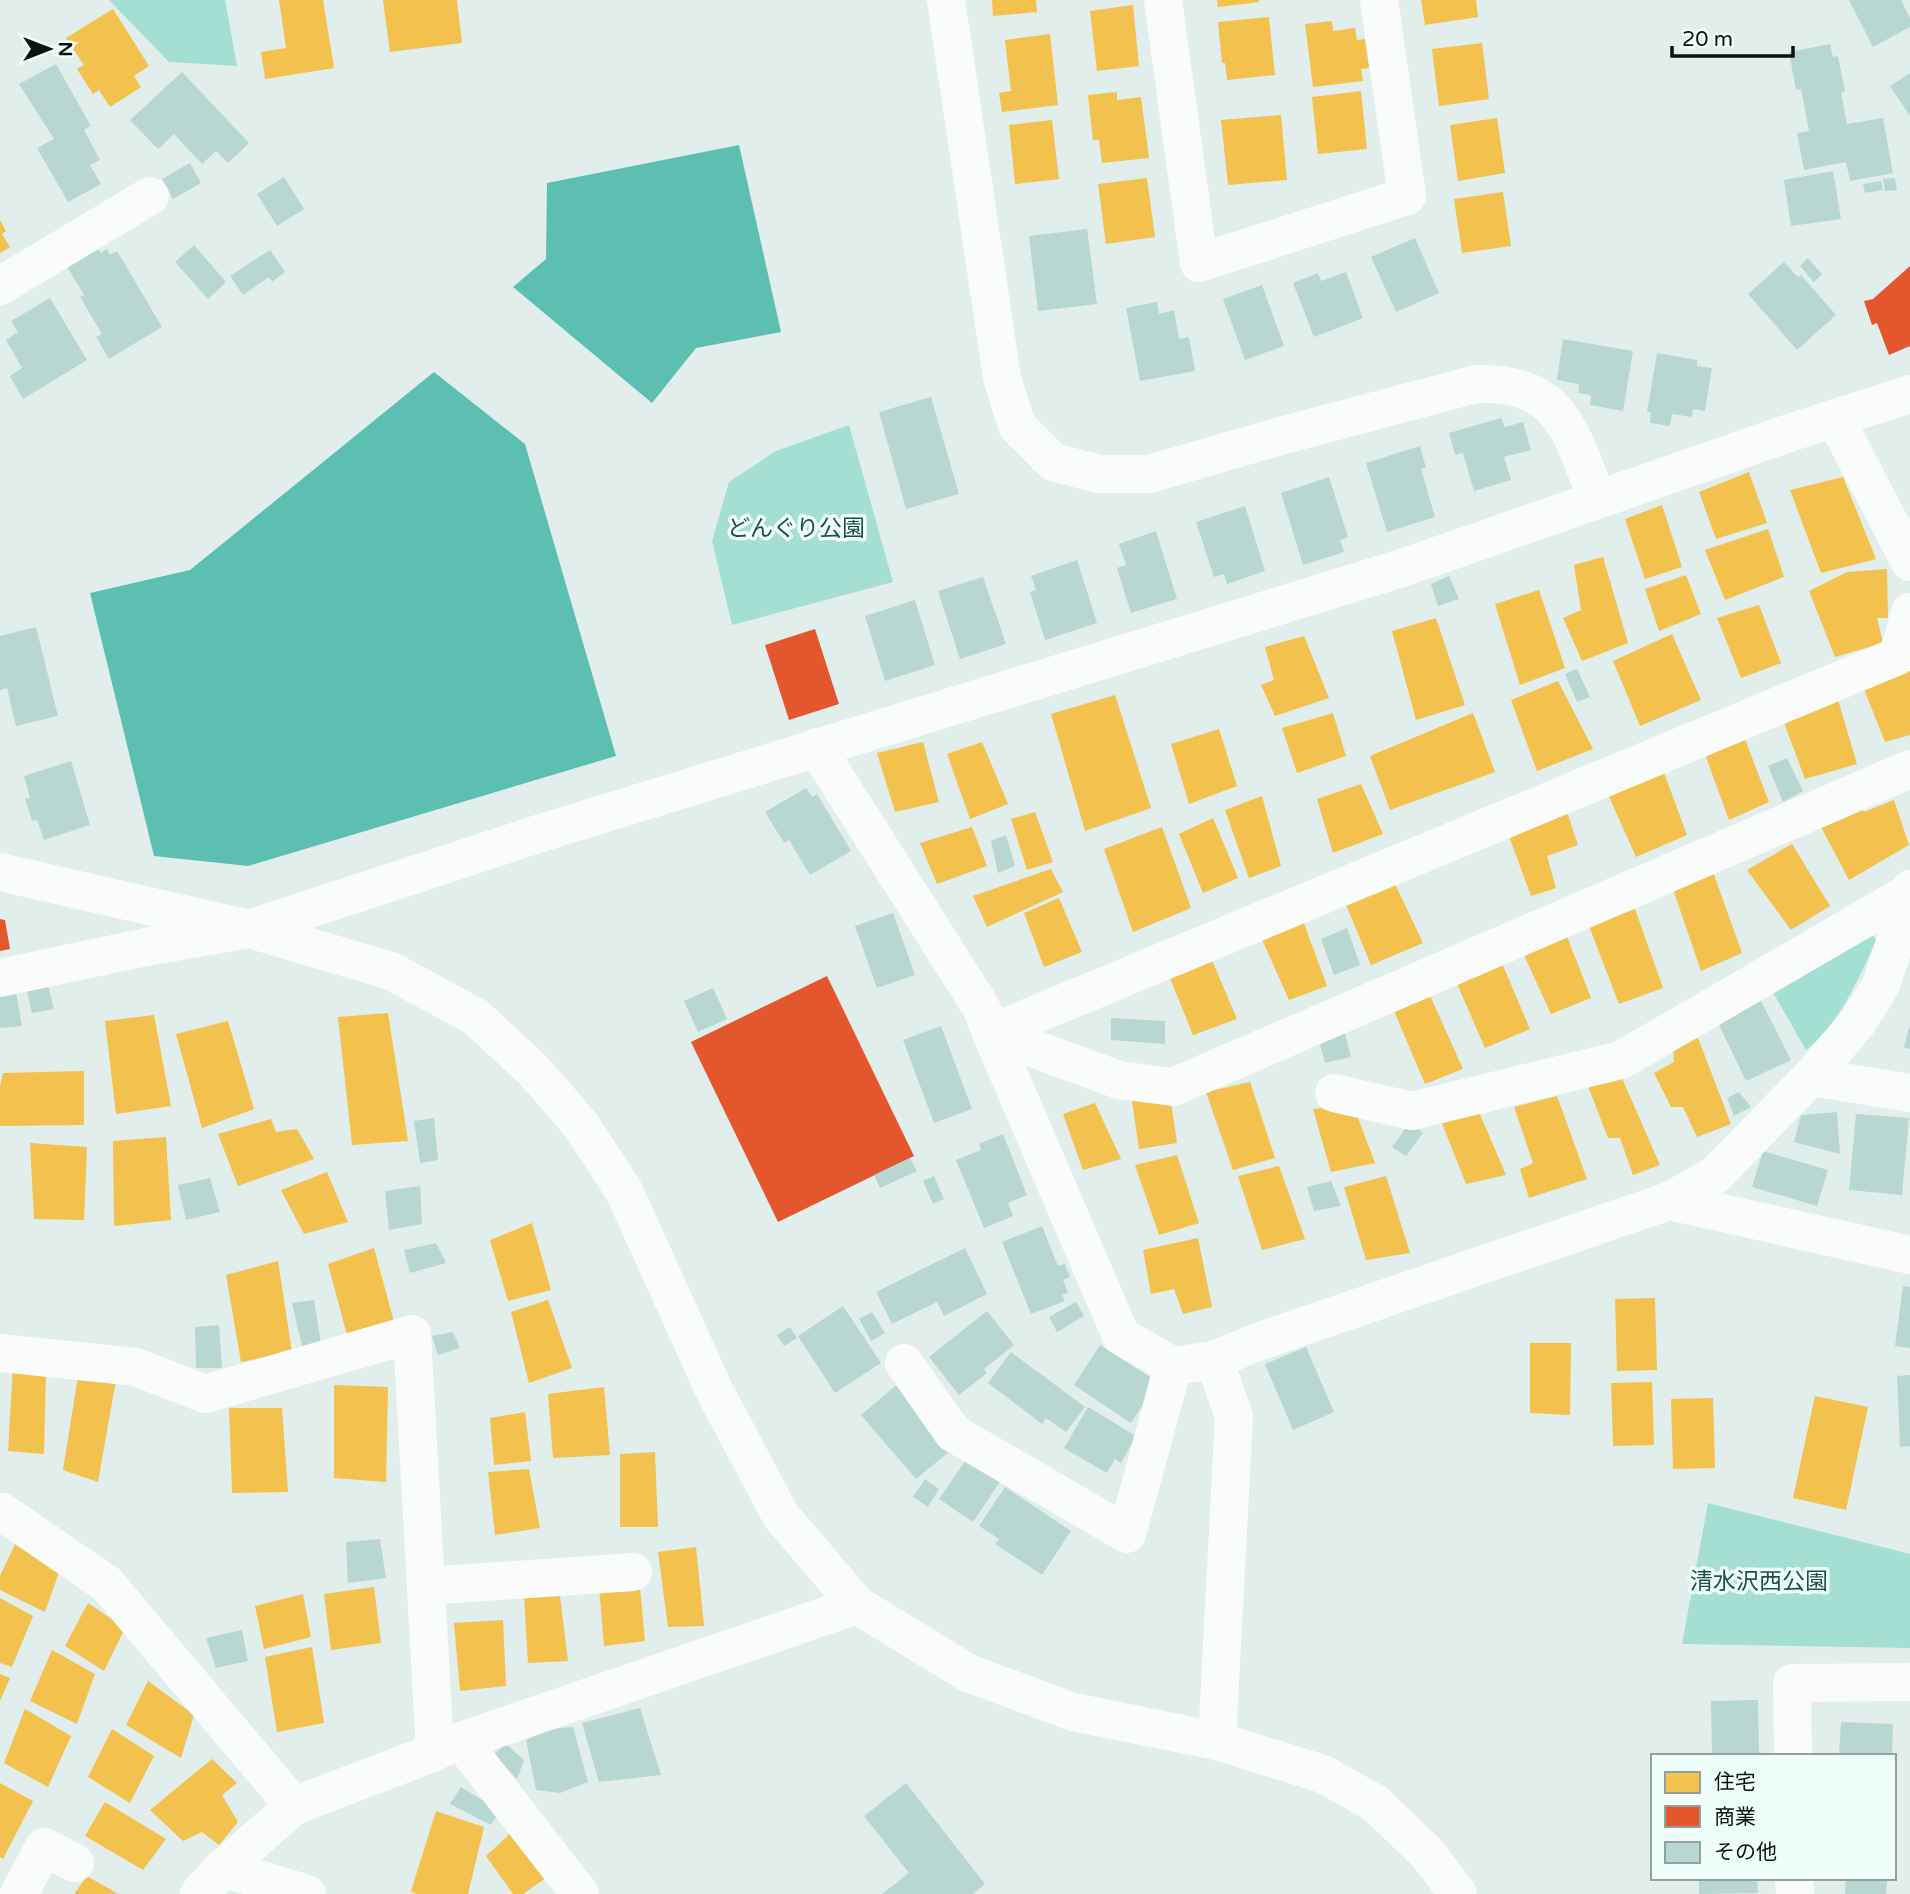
<svg xmlns="http://www.w3.org/2000/svg" width="1910" height="1894" font-family="'Varela Round','Noto Sans JP',sans-serif">
<rect width="100%" height="100%" fill="#e1eeeb"/>
<g fill="#a5dfd4">
<path d="M109,0H225L237,66L169,62Z"/>
<path d="M849,425L893,582L732,625L712,541L729,482L776,451Z"/>
<path d="M1865,930L1877,939C1858,979 1841,1022 1806,1050L1771,989Z"/>
<path d="M1708,1503L1910,1554V1648L1682,1644Z"/>
</g>
<g fill="#5dbfb2">
<path d="M739,145L781,332L696,348L652,403L513,287L546,259L547,183Z"/>
<path d="M434,372L525,444L616,756L248,866L154,856L90,593L190,570Z"/>
</g>
<g fill="#f2c14e">
<path d="M279,0H323L334,68L265,79L261,52L286,48Z"/>
<path d="M383,0H457L462,43L390,52Z"/>
<path d="M992,0H1036L1037,12L993,16Z"/>
<path d="M1217,0H1259V2L1218,7Z"/>
<path d="M1421,0H1476L1478,17L1425,25Z"/>
<path d="M1133,5L1139,66L1097,71L1090,11Z"/>
<path d="M113,9L149,66L134,76L141,87L110,107L99,90L93,94L77,69L84,65L66,38Z"/>
<path d="M1269,17L1275,75L1227,80L1225,63H1222L1218,22Z"/>
<path d="M1332,21L1333,31L1355,28L1357,40L1365,39L1369,68L1361,69L1363,81L1313,87L1305,24Z"/>
<path d="M1050,34L1058,105L1002,112L999,93L1011,91L1005,40Z"/>
<path d="M1482,43L1489,99L1439,106L1432,49Z"/>
<path d="M1361,91L1367,149L1318,154L1312,97Z"/>
<path d="M1117,92V100L1141,97L1149,158L1102,163L1099,140H1093L1088,95Z"/>
<path d="M1281,115L1287,180L1228,185L1221,120Z"/>
<path d="M1497,118L1505,173L1458,181L1450,125Z"/>
<path d="M1052,120L1059,179L1015,184L1009,125Z"/>
<path d="M1147,178L1155,237L1106,244L1098,184Z"/>
<path d="M1503,192L1511,246L1462,253L1454,199Z"/>
<path d="M0,220L6,231L2,234L10,247L0,253Z"/>
<path d="M1749,472L1767,523L1716,539L1699,492Z"/>
<path d="M1843,477L1876,559L1821,573L1790,490Z"/>
<path d="M1662,505L1682,567L1645,579L1625,519Z"/>
<path d="M1768,529L1784,577L1725,600L1705,550Z"/>
<path d="M1603,557L1628,643L1582,661L1563,618L1581,610L1574,565Z"/>
<path d="M1887,569L1888,618H1877L1883,643L1835,657L1809,591L1847,572Z"/>
<path d="M1686,575L1701,614L1659,631L1645,589Z"/>
<path d="M1539,590L1565,668L1520,685L1495,604Z"/>
<path d="M1759,605L1781,663L1741,678L1717,618Z"/>
<path d="M1436,618L1465,705L1416,720L1392,631Z"/>
<path d="M1672,634L1701,700L1640,726L1613,661Z"/>
<path d="M1304,636L1329,698L1275,716L1261,685L1274,680L1265,647Z"/>
<path d="M1910,665V735L1885,742L1861,682Z"/>
<path d="M1558,681L1593,749L1537,771L1511,700Z"/>
<path d="M1115,695L1151,808L1085,831L1051,714Z"/>
<path d="M1838,700L1857,764L1805,779L1783,720Z"/>
<path d="M1333,713L1346,756L1297,773L1282,728Z"/>
<path d="M1473,713L1495,772L1390,810L1370,756Z"/>
<path d="M1219,729L1237,786L1189,804L1171,744Z"/>
<path d="M1743,734L1769,802L1729,820L1703,749Z"/>
<path d="M923,742L939,802L895,812L877,753Z"/>
<path d="M982,742L1008,804L970,819L947,754Z"/>
<path d="M1663,770L1687,835L1636,857L1607,792Z"/>
<path d="M1361,784L1383,834L1333,853L1317,799Z"/>
<path d="M1262,796L1281,866L1249,878L1225,810Z"/>
<path d="M1894,800L1909,845L1849,880L1821,827L1859,802L1864,812Z"/>
<path d="M1566,809L1578,845L1547,856L1556,888L1531,896L1506,828Z"/>
<path d="M1035,812L1053,862L1027,870L1011,819Z"/>
<path d="M1213,818L1238,878L1203,893L1179,834Z"/>
<path d="M972,827L987,866L937,884L920,843Z"/>
<path d="M1162,827L1191,908L1133,932L1104,849Z"/>
<path d="M1792,844L1830,906L1791,930L1747,870Z"/>
<path d="M1051,869L1063,892L987,927L973,896Z"/>
<path d="M1713,872L1742,953L1701,971L1673,889Z"/>
<path d="M1394,882L1423,943L1371,965L1344,900Z"/>
<path d="M1059,898L1082,952L1044,967L1024,913Z"/>
<path d="M1635,909L1663,988L1619,1004L1589,926Z"/>
<path d="M1303,921L1327,986L1289,1000L1260,935Z"/>
<path d="M1566,934L1591,998L1551,1014L1522,951Z"/>
<path d="M1211,958L1237,1019L1193,1035L1170,978Z"/>
<path d="M1501,961L1530,1029L1485,1048L1455,979Z"/>
<path d="M1427,989L1463,1069L1425,1084L1391,1004Z"/>
<path d="M388,1013L408,1141L352,1145L338,1017Z"/>
<path d="M154,1015L171,1106L116,1114L105,1021Z"/>
<path d="M228,1021L254,1109L202,1128L176,1034Z"/>
<path d="M1698,1038L1731,1124L1697,1137L1683,1107H1671L1654,1073L1674,1062L1673,1042Z"/>
<path d="M84,1071V1125L0,1126V1086L3,1073Z"/>
<path d="M1621,1076L1660,1165L1633,1175L1620,1138H1608L1588,1086Z"/>
<path d="M1250,1082L1275,1158L1233,1170L1206,1092Z"/>
<path d="M1170,1096L1177,1143L1139,1149L1132,1101Z"/>
<path d="M1557,1096L1587,1179L1529,1198L1520,1169L1533,1163L1514,1107Z"/>
<path d="M1095,1103L1121,1159L1083,1170L1063,1114Z"/>
<path d="M1353,1105L1375,1163L1331,1172L1313,1109Z"/>
<path d="M1479,1112L1506,1175L1466,1184L1441,1121Z"/>
<path d="M271,1119L276,1132L297,1129L314,1159L238,1186L218,1134Z"/>
<path d="M166,1137L171,1220L114,1226L113,1141Z"/>
<path d="M30,1143L87,1147L84,1220L34,1219Z"/>
<path d="M1177,1155L1199,1223L1159,1235L1135,1165Z"/>
<path d="M1279,1166L1305,1239L1262,1250L1238,1176Z"/>
<path d="M327,1172L348,1222L304,1234L281,1190Z"/>
<path d="M1386,1176L1410,1253L1366,1260L1344,1187Z"/>
<path d="M532,1223L551,1290L508,1301L490,1240Z"/>
<path d="M1198,1238L1212,1307L1183,1314L1174,1289L1151,1294L1143,1250Z"/>
<path d="M374,1248L394,1322L347,1335L328,1264Z"/>
<path d="M278,1261L292,1352L241,1362L226,1275Z"/>
<path d="M1655,1298L1657,1370L1617,1371L1615,1299Z"/>
<path d="M548,1300L572,1368L529,1383L511,1312Z"/>
<path d="M1530,1343H1571L1570,1415L1530,1413Z"/>
<path d="M13,1366L46,1369L44,1454L8,1451Z"/>
<path d="M78,1376L116,1380L98,1482L63,1470Z"/>
<path d="M1652,1382L1654,1445L1613,1446L1611,1383Z"/>
<path d="M334,1385L388,1387L386,1482L334,1478Z"/>
<path d="M604,1387L610,1455L553,1458L548,1394Z"/>
<path d="M1815,1396L1868,1407L1846,1510L1793,1498Z"/>
<path d="M1713,1398L1715,1468L1673,1469L1671,1399Z"/>
<path d="M229,1408H282L288,1492L232,1493Z"/>
<path d="M525,1412L531,1461L494,1465L490,1418Z"/>
<path d="M655,1452L658,1527H620V1454Z"/>
<path d="M529,1469L540,1528L495,1535L488,1472Z"/>
<path d="M18,1538L62,1564L45,1612L0,1590V1576Z"/>
<path d="M696,1547L704,1626L668,1627L658,1552Z"/>
<path d="M374,1587L381,1643L331,1650L324,1594Z"/>
<path d="M599,1587H640L645,1641L604,1646Z"/>
<path d="M303,1594L311,1637L264,1649L255,1606Z"/>
<path d="M524,1596H560L568,1661L528,1663Z"/>
<path d="M0,1598L33,1616L12,1667L0,1663Z"/>
<path d="M88,1603L125,1628L104,1671L65,1646Z"/>
<path d="M503,1620L506,1686L460,1691L454,1623Z"/>
<path d="M312,1647L324,1723L277,1732L265,1657Z"/>
<path d="M52,1650L95,1674L77,1724L30,1701Z"/>
<path d="M0,1674L10,1678L0,1701Z"/>
<path d="M148,1681L194,1715L181,1758L126,1725Z"/>
<path d="M25,1709L71,1736L48,1787L4,1763Z"/>
<path d="M112,1729L154,1756L130,1803L88,1777Z"/>
<path d="M212,1759L237,1783L222,1795L238,1822L219,1845L202,1832L183,1841L150,1810Z"/>
<path d="M0,1783L33,1801L3,1859L0,1857Z"/>
<path d="M105,1802L166,1839L143,1870L85,1836Z"/>
<path d="M436,1811L484,1827L468,1894H417L411,1891Z"/>
<path d="M514,1830L550,1875L523,1894H513L486,1856Z"/>
<path d="M87,1876L118,1894H74Z"/>
</g>
<g fill="#e4572e">
<path d="M1910,266V346L1889,355L1877,323L1872,325L1864,301L1873,299Z"/>
<path d="M815,629L839,704L789,720L765,645Z"/>
<path d="M0,919L5,920L10,949L0,951Z"/>
<path d="M827,976L914,1156L778,1222L691,1042Z"/>
</g>
<g fill="#b9d7d1">
<path d="M1849,0H1901L1910,18V27L1873,47Z"/>
<path d="M1830,44L1833,57L1838,56L1845,91L1841,93L1847,124L1883,118L1893,173L1850,181L1846,162L1804,170L1797,133L1809,131L1801,89L1796,90L1789,52Z"/>
<path d="M56,64L91,126L84,130L100,160L90,165L101,184L68,202L37,148L54,139L19,84Z"/>
<path d="M182,72L249,143L228,163L216,151L202,164L174,134L158,149L130,120Z"/>
<path d="M1910,73V116L1890,86Z"/>
<path d="M190,163L201,183L173,199L162,179Z"/>
<path d="M1833,171L1841,219L1791,226L1784,180Z"/>
<path d="M284,177L304,209L277,226L257,194Z"/>
<path d="M1895,178L1897,190L1885,191L1883,179Z"/>
<path d="M1881,181L1883,190L1865,193L1863,184Z"/>
<path d="M1087,229L1097,304L1038,311L1029,236Z"/>
<path d="M1415,238L1439,293L1396,312L1371,257Z"/>
<path d="M194,245L226,282L208,299L175,262Z"/>
<path d="M97,246L101,253L107,249L110,255L117,251L162,327L109,359L96,337L102,334L80,297L84,295L66,265Z"/>
<path d="M270,250L285,272L272,282L269,277L243,295L230,276Z"/>
<path d="M1808,258L1822,274L1814,282L1800,266Z"/>
<path d="M1784,262L1798,277L1801,275L1836,315L1797,350L1748,294Z"/>
<path d="M1346,272L1363,318L1314,337L1293,283L1318,273L1321,281Z"/>
<path d="M1262,285L1284,346L1245,360L1223,299Z"/>
<path d="M50,298L87,360L23,399L10,376L22,368L6,340L18,332L11,321Z"/>
<path d="M1157,302L1159,314L1174,310L1179,339L1189,337L1195,371L1140,381L1126,308Z"/>
<path d="M1563,339L1633,351L1623,411L1590,405L1591,395L1578,393L1579,384L1557,380Z"/>
<path d="M1657,353L1697,360V366L1712,368L1705,411L1693,409L1692,417L1672,414L1670,426L1650,423L1651,412H1647Z"/>
<path d="M931,397L959,494L906,509L879,412Z"/>
<path d="M1501,418L1505,427L1523,422L1531,450L1504,457L1511,480L1474,491L1463,453L1455,455L1449,433Z"/>
<path d="M1420,446L1426,468L1421,469L1435,517L1387,532L1366,463Z"/>
<path d="M1329,477L1348,537L1340,540L1344,552L1303,565L1281,493Z"/>
<path d="M1245,506L1265,571L1227,584L1224,574L1214,577L1196,522Z"/>
<path d="M1156,531L1177,599L1131,613L1117,568L1126,565L1119,544Z"/>
<path d="M1077,560L1097,623L1045,640L1030,592L1036,590L1031,576Z"/>
<path d="M1449,576L1459,599L1438,606L1431,584Z"/>
<path d="M983,577L1006,644L960,659L938,591Z"/>
<path d="M915,600L935,665L885,681L865,616Z"/>
<path d="M36,627L58,716L16,726L7,688L0,690V636Z"/>
<path d="M1577,669L1590,697L1577,702L1565,674Z"/>
<path d="M1787,758L1803,791L1783,802L1768,766Z"/>
<path d="M71,761L90,825L44,840L37,820L32,821L25,799L30,798L24,776Z"/>
<path d="M806,788L812,797L817,794L851,851L810,875L789,840L784,843L765,812Z"/>
<path d="M1006,835L1015,866L998,873L991,841Z"/>
<path d="M893,913L915,975L877,988L855,926Z"/>
<path d="M1347,928L1360,965L1334,975L1321,939Z"/>
<path d="M48,985L54,1009L32,1013L27,991Z"/>
<path d="M15,987L22,1026L0,1028V990Z"/>
<path d="M713,988L727,1019L698,1032L684,1001Z"/>
<path d="M1761,1001L1791,1060L1746,1081L1717,1021Z"/>
<path d="M1111,1018L1165,1021V1044L1111,1040Z"/>
<path d="M941,1026L972,1109L934,1123L903,1040Z"/>
<path d="M1909,1027H1910V1049L1904,1047Z"/>
<path d="M1344,1029L1351,1057L1325,1063L1318,1037Z"/>
<path d="M1739,1092L1751,1107L1734,1116L1727,1098Z"/>
<path d="M1837,1112L1840,1154L1794,1142L1801,1115Z"/>
<path d="M1856,1114L1909,1118L1902,1195L1849,1190Z"/>
<path d="M434,1118L438,1160L420,1163L414,1121Z"/>
<path d="M1410,1122L1423,1133L1406,1156L1392,1147Z"/>
<path d="M1003,1134L1027,1195L1008,1203L1013,1216L984,1228L956,1160L981,1150L979,1144Z"/>
<path d="M1763,1151L1828,1170L1817,1206L1752,1187Z"/>
<path d="M910,1158L917,1171L880,1188L874,1175Z"/>
<path d="M934,1176L944,1199L933,1204L923,1181Z"/>
<path d="M210,1178L220,1212L186,1220L178,1185Z"/>
<path d="M1331,1181L1341,1206L1314,1211L1307,1187Z"/>
<path d="M420,1186L422,1224L389,1230L385,1191Z"/>
<path d="M1042,1226L1058,1266L1065,1264L1070,1277L1063,1280L1068,1293L1062,1295L1065,1301L1031,1314L1002,1242Z"/>
<path d="M436,1243L446,1263L410,1273L404,1250Z"/>
<path d="M965,1248L987,1294L944,1316L937,1302L892,1324L876,1292Z"/>
<path d="M1903,1286L1910,1287V1348L1895,1346Z"/>
<path d="M314,1300L321,1344L302,1346L292,1303Z"/>
<path d="M1076,1302L1084,1316L1057,1332L1049,1317Z"/>
<path d="M843,1306L881,1363L835,1393L798,1336Z"/>
<path d="M987,1311L1014,1345L984,1369L987,1373L959,1395L929,1357Z"/>
<path d="M872,1312L885,1333L871,1341L859,1319Z"/>
<path d="M219,1325L222,1368H196L195,1327Z"/>
<path d="M790,1327L797,1338L784,1346L777,1335Z"/>
<path d="M453,1332L460,1348L438,1355L432,1336Z"/>
<path d="M1100,1345L1158,1382L1131,1423L1074,1385Z"/>
<path d="M1306,1347L1334,1412L1293,1430L1265,1364Z"/>
<path d="M1011,1352L1085,1407L1066,1432L1046,1418L1042,1424L988,1383Z"/>
<path d="M1910,1375V1446L1900,1447L1897,1376Z"/>
<path d="M901,1381L955,1447L916,1479L861,1415Z"/>
<path d="M1088,1407L1136,1436L1121,1463L1115,1459L1107,1473L1064,1448Z"/>
<path d="M968,1457L1001,1480L973,1522L939,1499Z"/>
<path d="M925,1479L939,1489L928,1507L913,1497Z"/>
<path d="M1005,1487L1071,1531L1042,1575L995,1544L999,1539L979,1526Z"/>
<path d="M380,1539L386,1578L348,1583L346,1542Z"/>
<path d="M242,1630L248,1661L216,1668L206,1638Z"/>
<path d="M1758,1700L1759,1756H1712L1711,1701Z"/>
<path d="M640,1708L661,1775L599,1782L582,1723Z"/>
<path d="M1841,1722L1893,1724L1892,1756H1839Z"/>
<path d="M573,1727L588,1782L560,1793L536,1790L526,1740L550,1729Z"/>
<path d="M506,1744L524,1760L517,1779L494,1754Z"/>
<path d="M906,1783L985,1884L973,1894H882L909,1873L864,1816Z"/>
<path d="M461,1787L500,1811L491,1825L450,1804Z"/>
<path d="M1699,1878H1757L1758,1893L1699,1894Z"/>
<path d="M1846,1878H1887L1886,1894H1845Z"/>
</g>
<g fill="none" stroke-linecap="round" stroke-linejoin="round">
<g stroke="#fafcfc" stroke-width="38">
<path d="M946,0L1002,378L1017,426L1053,462L1099,474H1149L1284,435L1476,384C1561,381 1571,432 1597,499"/>
<path d="M1163,0L1199,263L1407,196L1379,0"/>
<path d="M0,286L150,196"/>
<path d="M1835,418L1910,562"/>
<path d="M816,747L981,1007L991,1033L1121,1336L1173,1366L1214,1360L1257,1342L1669,1201L1715,1175L1811,1077L1858,1022L1881,985L1896,939L1905,895L1910,889"/>
<path d="M0,872L249,929L381,968L391,971L476,1017L534,1071L580,1124L624,1191L715,1392L781,1516L857,1605L968,1673L1073,1712L1217,1741L1323,1774L1376,1804L1428,1854L1458,1894"/>
<path d="M0,978L146,947L249,929L541,833L1402,568L1795,431L1910,394"/>
<path d="M991,1033L1898,656L1910,612"/>
<path d="M991,1033L1119,1080L1173,1087L1910,769"/>
<path d="M1811,1077L1910,1093"/>
<path d="M1334,1093L1412,1111L1621,1060L1905,895"/>
<path d="M1669,1201L1910,1255"/>
<path d="M0,1353L136,1367L205,1394L412,1334L435,1752L294,1806"/>
<path d="M1214,1360L1234,1416L1217,1741"/>
<path d="M904,1363L953,1433L1127,1534L1173,1366"/>
<path d="M0,1515L2,1512L107,1584L294,1806L223,1868L199,1894"/>
<path d="M426,1586L633,1572"/>
<path d="M461,1741L857,1605"/>
<path d="M440,1749L461,1741L580,1894"/>
<path d="M1793,1756L1792,1683L1910,1682"/>
<path d="M223,1868L307,1894"/>
<path d="M1794,1878L1795,1894"/>
<path d="M19,1894L44,1847L75,1863"/>
</g>
</g>
<g text-anchor="middle" dominant-baseline="central" stroke-width="7" stroke-linejoin="round" paint-order="stroke">
<g font-size="23" fill="#1c5048" stroke="#f0fefb">
<text x="796" y="529">どんぐり公園</text>
<text x="1759" y="1582">清水沢西公園</text>
</g>
</g>
<rect x="1651" y="1754" width="245" height="126" fill="#f0fefb" stroke="#94a09d" stroke-width="2"/>
<rect x="1665" y="1772" width="35" height="21" fill="#f2c14e" stroke="#94a09d" stroke-width="2"/>
<text x="1714" y="1789" font-size="21" fill="#0b1311">住宅</text>
<rect x="1665" y="1806" width="35" height="21" fill="#e4572e" stroke="#94a09d" stroke-width="2"/>
<text x="1714" y="1824" font-size="21" fill="#0b1311">商業</text>
<rect x="1665" y="1842" width="35" height="21" fill="#b9d7d1" stroke="#94a09d" stroke-width="2"/>
<text x="1714" y="1859" font-size="21" fill="#0b1311">その他</text>
<g transform="translate(49 49) rotate(90)" stroke="#f0fefb" stroke-width="5" paint-order="stroke">
<path d="M0-5L12 26L0 18L-12 26Z" fill="#0b1311"/>
<text y="-10" font-size="19" font-weight="bold" text-anchor="middle" fill="#0b1311">N</text>
</g>
<path d="M1672 46v10h121v-10" fill="none" stroke="#0b1311" stroke-width="3.5"/>
<text x="1682" y="46" font-size="21" fill="#0b1311" stroke="#f0fefb" stroke-width="5" paint-order="stroke">20 m</text>
</svg>
